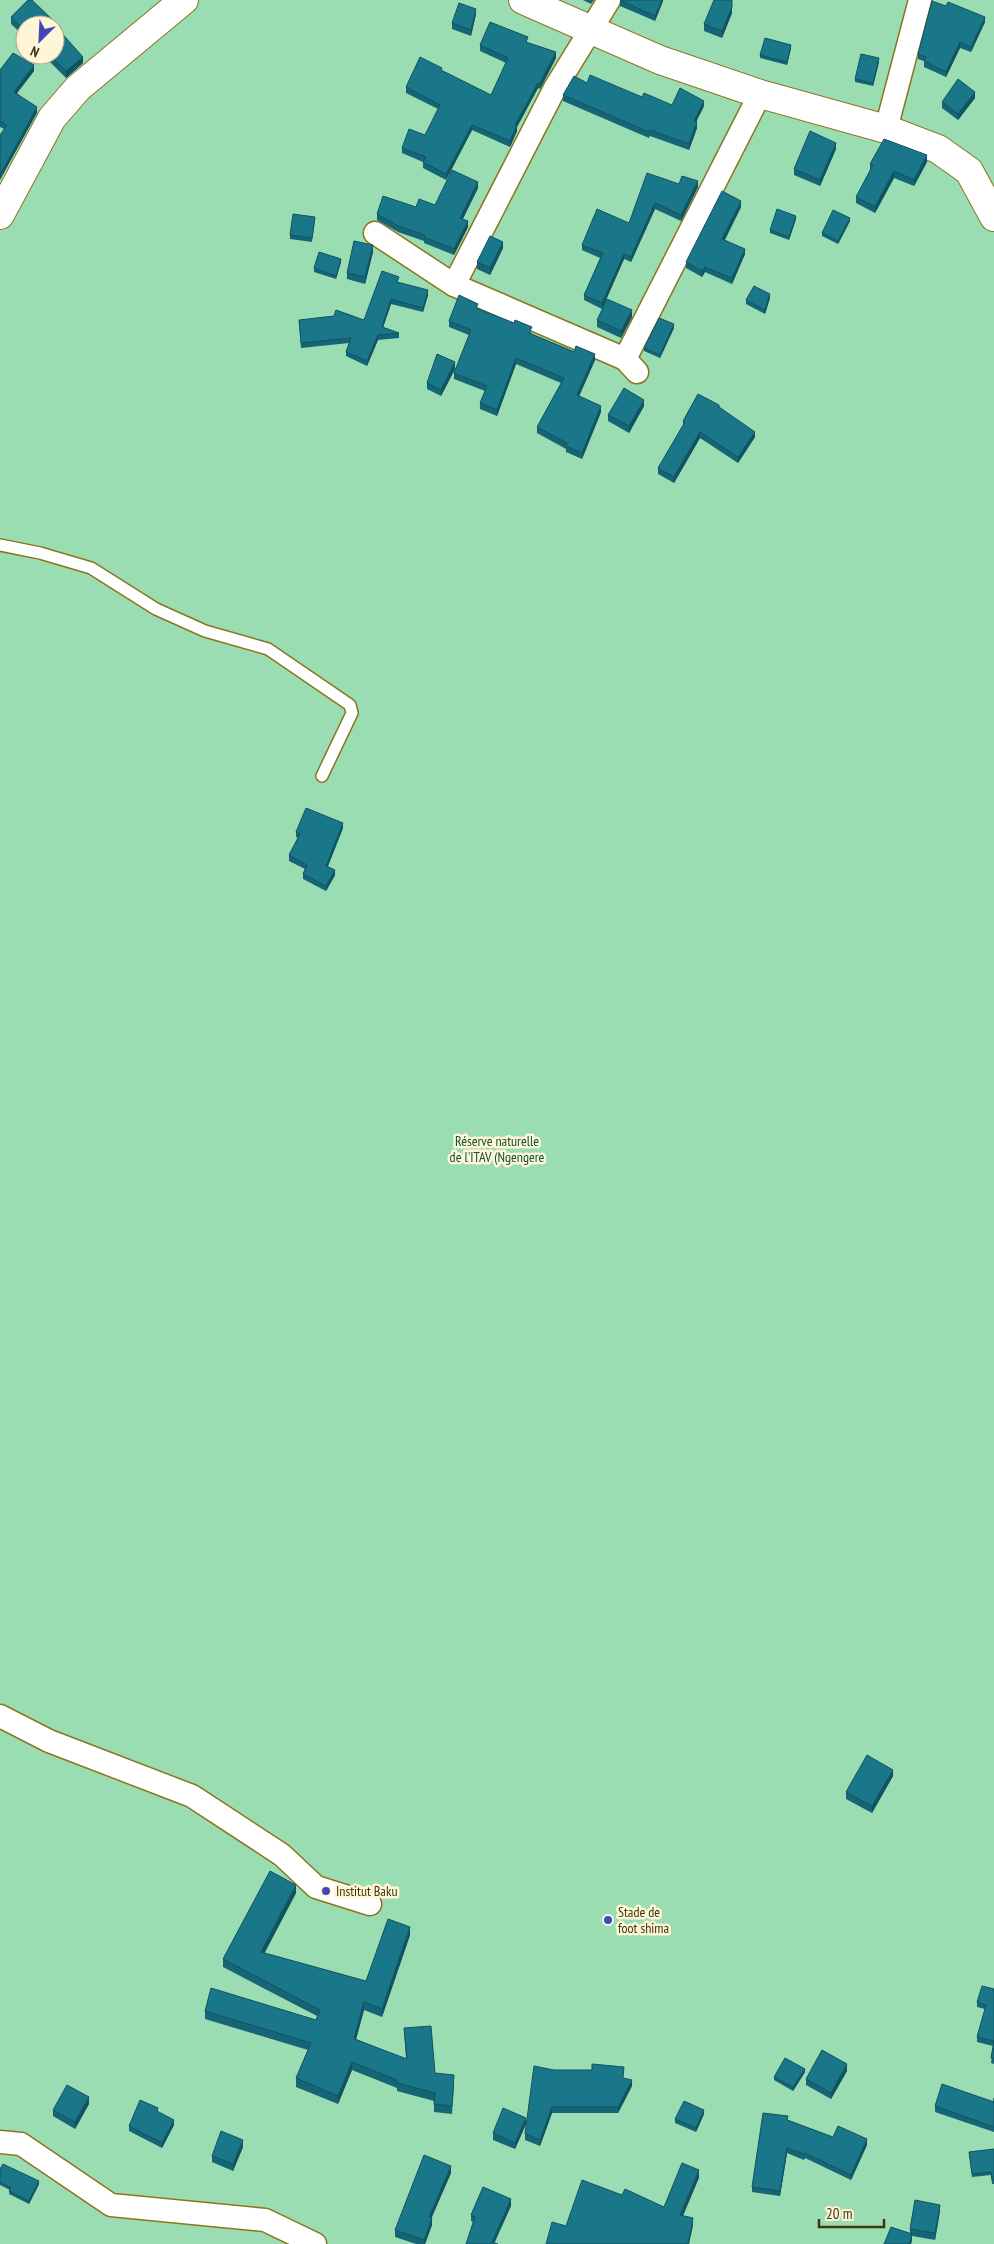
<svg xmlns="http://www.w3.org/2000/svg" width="994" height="2244" font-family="'PT Sans Narrow',sans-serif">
<rect width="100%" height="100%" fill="#fde894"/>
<path fill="#9bddb3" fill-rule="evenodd" d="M0,0H994V2244H0ZM25,25H55V55H25Z"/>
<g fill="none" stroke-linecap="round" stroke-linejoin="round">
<defs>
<path id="lane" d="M0,545L40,553L91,568L156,609L205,631L268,649L350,705L352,713L322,776"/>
<g id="street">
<path d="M886,129L920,0"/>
<path d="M375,233L454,285L625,359L637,372"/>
<path d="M454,285L555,88L609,0"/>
<path d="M625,359L760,94"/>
<path d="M0,1716L49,1741L192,1796L282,1855L316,1887L370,1904"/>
<path d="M0,2142L21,2144L111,2205L265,2220L315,2244"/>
</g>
<g id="secondary">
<path d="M523,0L660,60L760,94L886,129L938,149L969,171L994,217"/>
<path d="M0,215L52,118L78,88L184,0"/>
</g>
</defs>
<use href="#lane" stroke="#8a761c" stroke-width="14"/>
<use href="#street" stroke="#8a761c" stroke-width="25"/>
<use href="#secondary" stroke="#8a761c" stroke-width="30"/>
<use href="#lane" stroke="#fff" stroke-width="11"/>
<use href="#street" stroke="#fff" stroke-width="22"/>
<use href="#secondary" stroke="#fff" stroke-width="28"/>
</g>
<g fill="#166576">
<path d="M583,0H594L591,4Z"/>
<path d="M620,0H663V1L655,21L620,6Z"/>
<path d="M732,13L722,38L704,31V24Z"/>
<path d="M476,14L471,36L452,29V23Z"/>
<path d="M11,17L60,31L83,63L66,78L43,55H55L25,25V37L11,24Z"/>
<path d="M985,22L971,52L960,48L946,77L924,67V61L918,59V54Z"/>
<path d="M528,42V43L556,58L540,89L538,88L517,127V131L510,147L472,130L446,180L423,168V162L402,153V148L425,135L438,109L406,93V87L442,71L491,95L506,63L480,51V45Z"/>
<path d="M791,48L787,65L760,58V55Z"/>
<path d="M879,62L873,86L855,82V79Z"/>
<path d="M0,70L34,71L17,93L37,113L4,129L0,127Z"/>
<path d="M587,83L672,105L704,106L696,122L697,128L689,150L650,136L649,138L563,101V95Z"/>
<path d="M975,98L958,120L942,108V102Z"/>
<path d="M836,149L820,186L794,175V169Z"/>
<path d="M927,162L914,186L894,178L875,213L856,203V197L870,170V164Z"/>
<path d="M679,184L698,187L681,221L655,209L631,262L624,259L602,309L584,300V295L600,258L582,250V245L629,223Z"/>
<path d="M478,188L463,219L468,227L454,255L424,243V241L398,232L377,220V214L416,207L435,205Z"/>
<path d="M741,207L725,240L745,254L732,284L705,272L702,277L686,268V262Z"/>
<path d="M796,219L789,240L770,233V230Z"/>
<path d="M315,220L312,242L290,239V235Z"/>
<path d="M850,221L838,244L822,236V233Z"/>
<path d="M503,248L490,275L477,269V262Z"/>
<path d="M373,252L365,284L347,279V273Z"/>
<path d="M341,262L336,279L314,272V268Z"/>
<path d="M399,281L398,282L428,295L423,312L391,304L383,327L399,333V338L378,340L367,366L346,356V352L349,343L301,348L299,320H364Z"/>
<path d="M770,298L765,314L746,304V300Z"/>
<path d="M478,309L532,333V334L595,360L579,396L601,412L582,459L566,452V449L537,433V427L561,383L516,364L497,416L480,409V403L485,391L454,379V373L469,335L449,327V321Z"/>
<path d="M632,317L621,338L597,327V320Z"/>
<path d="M674,328L660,358L644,351V348Z"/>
<path d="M455,369L441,396L427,389V383Z"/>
<path d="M644,406L629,433L608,421V415Z"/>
<path d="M719,408L755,437L738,463L700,438L674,483L658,474V468L683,425V421Z"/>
<path d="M343,828L328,866L335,875L326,891L303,879V874L305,869L289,861V855L298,838L296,837V832Z"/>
<path d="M893,1776L872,1813L846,1799V1792Z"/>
<path d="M296,1893L264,1953L366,1981L410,1935L382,2017L364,2010L356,2039L406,2059L404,2028L435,2073L454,2083L452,2114L434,2112V2101L397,2091V2088L352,2070L338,2104L296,2087V2078L308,2050L205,2019V2011L316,2020L317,2016L223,1967V1959Z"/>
<path d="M994,1989V2064L991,2063L993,2046L977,2042V2037L985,2009L977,2007V2002Z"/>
<path d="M554,2070L624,2078L632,2086L618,2113H552L540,2146L525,2140V2134Z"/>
<path d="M847,2071L831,2099L806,2085V2079Z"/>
<path d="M805,2072L793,2091L774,2080V2077Z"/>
<path d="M994,2098V2132L935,2112V2106L994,2102Z"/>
<path d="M89,2104L75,2129L53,2116V2110Z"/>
<path d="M158,2112L174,2125L162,2148L129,2131V2126Z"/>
<path d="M704,2114L696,2132L675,2123V2119Z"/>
<path d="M788,2120L833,2137L867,2145L851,2180L805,2158L804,2160L787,2153L780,2196L752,2192V2187Z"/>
<path d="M526,2124L515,2149L493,2140V2133Z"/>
<path d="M243,2147L233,2171L212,2162V2156Z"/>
<path d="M994,2149V2184H992L991,2175L972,2177L969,2152Z"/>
<path d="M0,2169L39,2184L29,2204L9,2194L10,2190L0,2185Z"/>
<path d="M451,2173L431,2218L432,2225L425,2244H416L395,2237V2230Z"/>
<path d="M511,2206L466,2244L473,2222L471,2221V2215Z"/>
<path d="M940,2211L935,2240L912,2236V2241L910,2234V2229Z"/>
</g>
<g fill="#125360">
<path d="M662,0H663V1L655,21V16Z"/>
<path d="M732,7V13L722,38V31Z"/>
<path d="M476,9V14L471,36V30Z"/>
<path d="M985,17V22L971,52V47Z"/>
<path d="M960,42V48L946,77V72Z"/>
<path d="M791,45V48L787,65V62Z"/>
<path d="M556,52V58L540,89V83Z"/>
<path d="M83,57V63L66,78V71Z"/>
<path d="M879,58V62L873,86V83Z"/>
<path d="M34,65V71L14,97V92Z"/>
<path d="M538,83V88L517,127V131L510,147V141L515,125Z"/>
<path d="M975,92V98L958,120V114Z"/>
<path d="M704,101V106L694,126V121Z"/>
<path d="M37,107V113L0,180V175Z"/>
<path d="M697,122V128L689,150V144Z"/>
<path d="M472,125V130L446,180V174Z"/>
<path d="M836,143V149L820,186V180Z"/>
<path d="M927,155V162L914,186V180Z"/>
<path d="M894,171V178L875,213V207Z"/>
<path d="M698,181V187L681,221V215Z"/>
<path d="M478,182V188L460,224V218Z"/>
<path d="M741,201V207L722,245V239Z"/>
<path d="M655,203V209L631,262V257Z"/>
<path d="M796,216V219L789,240V237Z"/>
<path d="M850,218V221L838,244V241Z"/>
<path d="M468,221V227L454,255V249Z"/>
<path d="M503,242V248L490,275V268Z"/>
<path d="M373,245V252L365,284V277Z"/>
<path d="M745,249V254L732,284V278Z"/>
<path d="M624,254V259L602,309V303Z"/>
<path d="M341,259V262L336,279V276Z"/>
<path d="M705,267V272L702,277V271Z"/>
<path d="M428,290V295L423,312V308Z"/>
<path d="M770,294V298L765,314V310Z"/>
<path d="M391,299V304L382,331V327Z"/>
<path d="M632,310V317L621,338V331Z"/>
<path d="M674,324V328L660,358V355Z"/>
<path d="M378,335V340L367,366V361Z"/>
<path d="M595,354V360L577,401V395Z"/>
<path d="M516,358V364L497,416V410Z"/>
<path d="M455,362V369L441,396V390Z"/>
<path d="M644,400V406L629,433V426Z"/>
<path d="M601,406V412L582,459V453Z"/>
<path d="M700,432V438L674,483V477Z"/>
<path d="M755,432V437L738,463V457Z"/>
<path d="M343,823V828L326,871V866Z"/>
<path d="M335,870V875L326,891V886Z"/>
<path d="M893,1770V1776L872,1813V1806Z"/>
<path d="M296,1885V1893L261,1960V1952Z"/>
<path d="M410,1927V1935L382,2017V2009Z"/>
<path d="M364,2002V2010L354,2047V2039Z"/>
<path d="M352,2062V2070L338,2104V2096Z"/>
<path d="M847,2064V2071L831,2099V2093Z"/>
<path d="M805,2069V2072L793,2091V2087Z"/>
<path d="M632,2080V2086L618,2113V2107Z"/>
<path d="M89,2097V2104L75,2129V2122Z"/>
<path d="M552,2107V2113L540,2146V2140Z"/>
<path d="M704,2110V2114L696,2132V2128Z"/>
<path d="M526,2118V2124L515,2149V2143Z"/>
<path d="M174,2120V2125L162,2148V2143Z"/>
<path d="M867,2139V2145L851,2180V2175Z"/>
<path d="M243,2140V2147L233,2171V2164Z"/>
<path d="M787,2148V2153L780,2196V2191Z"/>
<path d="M451,2166V2173L429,2224V2217Z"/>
<path d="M699,2170V2178L680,2223V2215Z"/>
<path d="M39,2181V2184L29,2204V2201Z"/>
<path d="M511,2199V2206L494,2244L492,2242Z"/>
<path d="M940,2205V2211L935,2240V2233Z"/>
<path d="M432,2218V2225L425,2244H424V2240Z"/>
<path d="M693,2218V2226L689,2244H688Z"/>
<path d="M912,2234V2241L911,2244H909Z"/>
</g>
<g fill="#1a7689" stroke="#125360">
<path d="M28,0H32L60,27L58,29L83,57L66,71L50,55H55V25H25V31L11,17Z"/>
<path d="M620,0H662L655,16Z"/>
<path d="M714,0H732V7L722,31L704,24Z"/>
<path d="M932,1L946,6L948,2L985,17L971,47L960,42L946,72L924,61L926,57L918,54Z"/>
<path d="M459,3L476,9L471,30L452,23Z"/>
<path d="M490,22L528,37L526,42L556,52L540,83H538L515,125H517L510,141L472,125L446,174L423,162L426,157L402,148L409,129L425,135L440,105L406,87L420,57L442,68L441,70L491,95L508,58L480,45Z"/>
<path d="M765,38L791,45L787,62L760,55Z"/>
<path d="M13,53L34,65L14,92L37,107L0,175V135L7,125L0,121V70Z"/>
<path d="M861,54L879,58L873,83L855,79Z"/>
<path d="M590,75L642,97L644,93L672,105L680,88L704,101L694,121L697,122L689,144L650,130L649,132L563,95L574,76L587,83Z"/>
<path d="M958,79L975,92L958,114L942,102Z"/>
<path d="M810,131L836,143L820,180L794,169Z"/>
<path d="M884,139L927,155L914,180L894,171L875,207L856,197L873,165L870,164Z"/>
<path d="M452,170L478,182L460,218L468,221L454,249L424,237L425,235L398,226L377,214L383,196L416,207L419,199L435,205Z"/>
<path d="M647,173L679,184L682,176L698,181L681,215L655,203L631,257L624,254L602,303L584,295L603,253L582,245L597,209L629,223Z"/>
<path d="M722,191L741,201L722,239L745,249L732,278L705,267L702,271L686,262Z"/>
<path d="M777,209L796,216L789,237L770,230Z"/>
<path d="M833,210L850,218L838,241L822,233Z"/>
<path d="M293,214L315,217L312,238L290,235Z"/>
<path d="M490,236L503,242L490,268L477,262Z"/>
<path d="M354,241L373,245L365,277L347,273Z"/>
<path d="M319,252L341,259L336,276L314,268Z"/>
<path d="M382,271L399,277L397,282L428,290L423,308L391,299L382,327L399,333L378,335L367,361L346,352L351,338L301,343L299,320L334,316L336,310L364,320Z"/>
<path d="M754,286L770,294L765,310L746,300Z"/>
<path d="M459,295L478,304L476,308L514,323L515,320L532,327L529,333L574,352L576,346L595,354L577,395L601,406L582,453L566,446L567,443L537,427L564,378L516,358L497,410L480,403L487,386L454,373L471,330L449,321Z"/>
<path d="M607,299L632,310L621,331L597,320Z"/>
<path d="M659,318L674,324L660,355L644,348Z"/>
<path d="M437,354L455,362L441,390L427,383Z"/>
<path d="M624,388L644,400L629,426L608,415Z"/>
<path d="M698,394L719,405V407L755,432L738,457L700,432L674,477L658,468L685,422L683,421Z"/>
<path d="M306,808L343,823L326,866L335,870L326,886L303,874L307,865L289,855L300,834L296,832Z"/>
<path d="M867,1755L893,1770L872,1806L846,1792Z"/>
<path d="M270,1871L296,1885L261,1952L366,1981L388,1919L410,1927L382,2009L364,2002L354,2039L407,2059L404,2028L431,2026L435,2073L454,2075L452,2106L434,2104L435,2093L397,2083V2080L352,2062L338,2096L296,2078L311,2043L205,2011L211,1988L316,2020L320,2010L223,1959Z"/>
<path d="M982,1986L994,1989V2058H991L994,2041L977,2037L986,2005L977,2002Z"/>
<path d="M822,2050L847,2064L831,2093L806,2079Z"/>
<path d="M785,2058L805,2069L793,2087L774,2077Z"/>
<path d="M592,2064L624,2067L623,2078L632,2080L618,2107H552L540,2140L525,2134L534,2066L554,2070H592Z"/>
<path d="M942,2084L994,2102V2098V2127L935,2106Z"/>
<path d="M67,2085L89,2097L75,2122L53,2110Z"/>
<path d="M140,2100L158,2108L157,2111L174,2120L162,2143L129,2126Z"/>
<path d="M684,2101L704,2110L696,2128L675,2119Z"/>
<path d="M503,2108L526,2118L515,2143L493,2133Z"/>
<path d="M763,2113L788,2116L787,2120L833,2137L838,2126L867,2139L851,2175L805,2153L804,2154L787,2148L780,2191L752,2187Z"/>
<path d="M221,2131L243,2140L233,2164L212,2156Z"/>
<path d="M994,2149V2180H992L991,2172L972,2174L969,2152Z"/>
<path d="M424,2155L451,2166L429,2217L432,2218L424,2240L395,2230Z"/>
<path d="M682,2163L699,2170L680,2215L693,2218L688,2244H546L552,2222L566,2226L582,2180L622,2195L625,2189L664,2207Z"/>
<path d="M3,2164L39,2181L29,2201L9,2191L11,2188L0,2182V2169Z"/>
<path d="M483,2187L511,2199L492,2242L498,2244H466L475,2217L471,2215Z"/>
<path d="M915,2200L940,2205L935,2233L910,2229Z"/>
<path d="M891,2227L912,2234L909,2244H884Z"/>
</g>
<g fill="#4345ba" stroke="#fef6d6" stroke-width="2">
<circle cx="326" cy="1891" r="5"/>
<circle cx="608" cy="1920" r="5"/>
</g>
<g text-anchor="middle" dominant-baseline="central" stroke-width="5" stroke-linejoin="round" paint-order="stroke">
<g font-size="14" fill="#105231" stroke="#fef6d6">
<text x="497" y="1141">Réserve naturelle<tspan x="497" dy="16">de l'ITAV (Ngengere</tspan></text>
</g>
<g font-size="14" fill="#3e3612" stroke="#fef6d6" text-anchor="start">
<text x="336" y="1891">Institut Baku</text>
<text x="618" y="1912">Stade de<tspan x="618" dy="16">foot shima</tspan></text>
</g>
</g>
<g transform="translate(40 40) rotate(204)"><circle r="24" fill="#fef6d6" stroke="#b1a988"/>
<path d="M0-4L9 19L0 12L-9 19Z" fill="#4345ba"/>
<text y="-8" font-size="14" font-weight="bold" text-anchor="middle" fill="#3e3612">N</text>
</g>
<path d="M819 2219v8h65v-8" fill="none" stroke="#3e3612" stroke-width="2.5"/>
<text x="826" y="2219" font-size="15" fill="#3e3612" stroke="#fef6d6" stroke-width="4" paint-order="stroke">20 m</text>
</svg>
